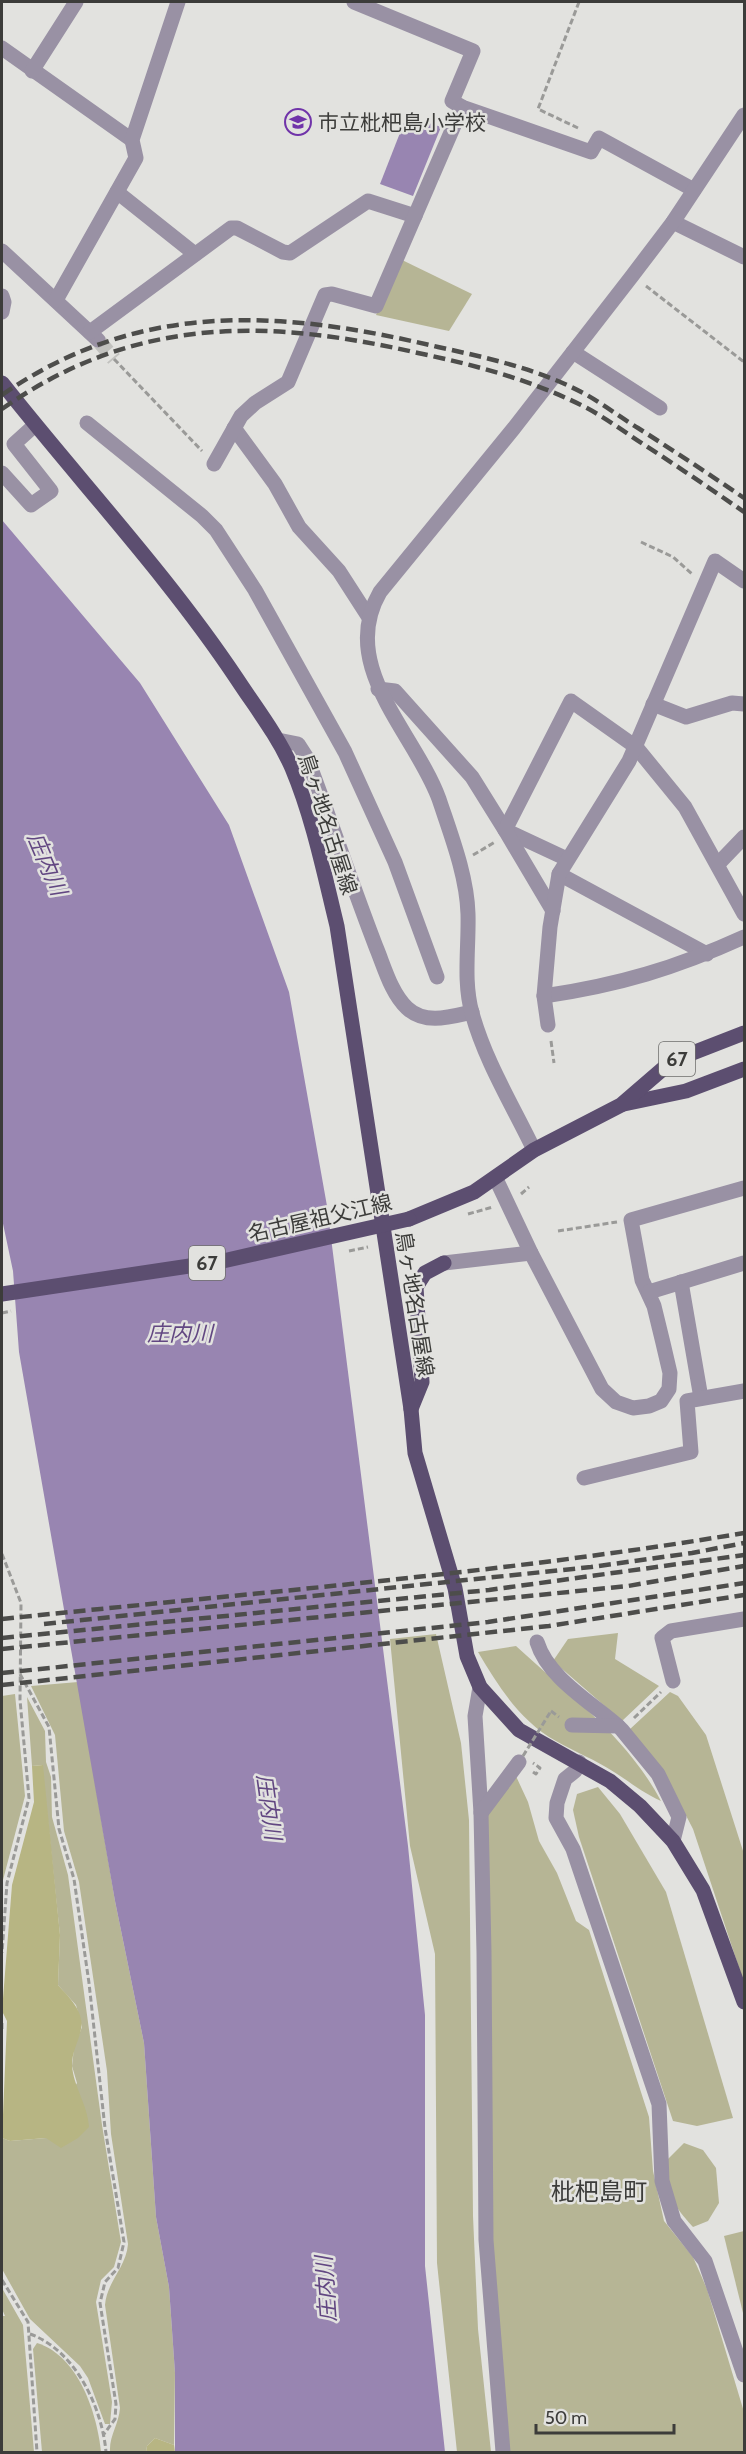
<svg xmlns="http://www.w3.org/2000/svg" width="746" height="2454" font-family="Cabin,'Noto Sans JP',sans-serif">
<rect width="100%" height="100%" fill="#e2e2df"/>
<g fill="#b6b595">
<path d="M400,259L472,294L449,331L376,315Z"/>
<path d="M618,1633L615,1659L659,1686L622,1721L553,1661L568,1639Z"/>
<path d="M436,1634L461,1743L469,1820L473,2216L478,2329L491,2452H457L437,2263L435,1954L410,1846L390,1639Z"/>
<path d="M516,1646C569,1695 627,1737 661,1801C643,1793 630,1782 614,1772C596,1760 575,1752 556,1741C519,1720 499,1687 478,1652Z"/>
<path d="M78,1682L115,1901L144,2043L156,2217L169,2287L175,2373L174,2445L155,2438L147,2446L146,2452H110C109,2436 119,2424 120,2408L105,2305C107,2281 126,2268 128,2244L111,2134L107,2071L79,1882L64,1831L55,1735L31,1686Z"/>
<path d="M670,1692L678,1696L706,1735L744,1854V1983L693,1829L663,1771L629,1730Z"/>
<path d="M15,1694L25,1796L3,1880L2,1897V1696Z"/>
<path d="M27,1697L45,1731L46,1762L51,1777L52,1817L68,1875L102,2125L121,2242L114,2267L101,2280L96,2302L112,2402L110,2424H105L88,2378L80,2366L30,2319L2,2269V2138L10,2141L46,2138L77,2083L72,2066L74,2048L82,2027L76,2005L58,1985L60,1935L42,1765L32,1766Z"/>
<path d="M515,1774L528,1802L539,1841L557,1873L576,1921L589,1930L649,2117L653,2171L664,2221L693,2257L707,2289L744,2412V2452H509L489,2199L484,1818Z"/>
<path d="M598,1787L620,1814L666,1892L733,2118L697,2126L673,2121L579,1837L573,1810L577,1794Z"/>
<path d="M684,2143L703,2150L716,2168L719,2203L708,2221L693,2227C671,2203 666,2193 667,2160Z"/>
<path d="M744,2231V2317L724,2236Z"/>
<path d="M2,2288L23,2325L34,2452H2V2316H5L2,2309Z"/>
<path d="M37,2343C79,2356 97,2414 101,2452H42L33,2349Z"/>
</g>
<g fill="#b7b583">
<path d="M43,1765L60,1935L58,1985C68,1996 85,2012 81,2029C79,2041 72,2051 72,2065C73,2086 88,2105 89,2127L78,2138L61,2148L46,2138L10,2141L2,2138L7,2021L2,2011L12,1885L34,1802L32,1766Z"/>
<path d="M155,2438L174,2445L175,2452H146L147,2446Z"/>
</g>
<g fill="#9885b1">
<path d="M407,115L441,127L413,196L380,184Z"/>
<path d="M2,520L140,683L229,825L289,992L327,1206L408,1846L425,2015V2266L445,2452H175V2373L169,2287L156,2217L144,2043L115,1901L19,1352L13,1271L2,1219Z"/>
</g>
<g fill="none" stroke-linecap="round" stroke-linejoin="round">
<path stroke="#c1c1be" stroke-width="15" stroke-dasharray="15 8" stroke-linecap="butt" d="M98,340L114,359"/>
<g stroke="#9a9a98" stroke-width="3" stroke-dasharray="6 3" stroke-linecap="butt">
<path d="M578,128L538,109L579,2"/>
<path d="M646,286L744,362"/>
<path d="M114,359L202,451"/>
<path d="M641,542L673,557L692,574"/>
<path d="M473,855L495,842"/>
<path d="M551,1041L554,1063"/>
<path d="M521,1194L529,1187"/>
<path d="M468,1214L493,1207"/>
<path d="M558,1231L617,1222"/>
<path d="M2,1554L21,1603L20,1700L29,1798L7,1883L2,1953"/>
<path d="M20,1674L49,1727L59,1829L74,1879L89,1983L105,2128L124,2242L118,2268L105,2282L100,2303L116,2404L115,2419L104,2434"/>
<path d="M551,1711L559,1717"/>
<path d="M634,1718L661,1692"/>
<path d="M533,1772L536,1774L540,1768L533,1763"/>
<path d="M2,2023V2030"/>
<path d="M2,2280L28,2322L37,2452"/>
<path d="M30,2334C75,2350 102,2407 106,2452"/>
</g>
<g stroke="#9991a4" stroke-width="15">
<path d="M354,2L473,51L452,101L462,107L591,152L599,138L694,190"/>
<path d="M2,48L132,140"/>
<path d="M32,71L76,2"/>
<path d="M117,192L195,254"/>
<path d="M673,222L744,257"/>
<path d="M2,251L98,340"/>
<path d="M2,296L4,302L2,312"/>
<path d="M56,300L136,158L132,140L178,2"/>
<path d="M90,332L231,228H237L283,252L290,253L368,201L415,216"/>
<path d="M573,352L660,408"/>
<path d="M87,423L202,516L216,530L255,590L345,752L395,862L437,977"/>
<path d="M234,428L275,484L299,527L339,571L368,616"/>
<path d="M214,464L241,416L255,403L288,382L325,295L332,294L376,306L462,107"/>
<path d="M2,473L31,505L51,491L14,444L35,425"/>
<path d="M378,689L395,691L472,777L505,830L567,859"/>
<path d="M653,704L686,717L732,703L744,704"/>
<path d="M278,740L298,744L307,758C331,821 352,885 376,947C384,966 391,993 407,1008C425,1025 450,1017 472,1012"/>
<path d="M719,863L744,837"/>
<path d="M559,874L707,954"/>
<path d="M553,911L505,830L571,701L636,747L685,807L744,914"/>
<path d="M544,996C619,985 676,968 744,937"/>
<path d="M548,1025L544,996L550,927L559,874L629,761L715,561L744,581"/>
<path d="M534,1150C513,1106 485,1061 472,1013C463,981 469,947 468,914C467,876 451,835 439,799C415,733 337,666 380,592L514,428L632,276L673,222L744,115"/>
<path d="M496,1179L531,1253L602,1389L616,1402L633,1408L649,1406L661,1401L669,1389L670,1373L663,1343L654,1306L642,1280L631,1220L744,1188"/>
<path d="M444,1263L531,1253"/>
<path d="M681,1282L701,1398"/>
<path d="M649,1292L744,1263"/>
<path d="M584,1478L691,1452L687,1401L744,1391"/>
<path d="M537,1642C548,1678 591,1702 618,1726"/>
<path d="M673,1681L662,1638L671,1631L744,1619"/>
<path d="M480,1687L475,1716L481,1813L484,1953L486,2240L503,2452"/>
<path d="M572,1725L618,1726L622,1730L658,1774L679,1817L673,1841"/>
<path d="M579,1762L575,1771L565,1779L557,1803L556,1818L573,1849L659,2104L662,2181L674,2221L705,2261L744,2375"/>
<path d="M481,1813L519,1762"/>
</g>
<g stroke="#5c4e70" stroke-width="15">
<path d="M2,383C80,482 167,574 237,679C256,708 278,736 292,768C313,818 324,873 337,926L411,1409L415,1453L455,1588L467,1656L480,1687L519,1730L610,1781L640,1806L673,1841L703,1890L744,2002"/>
<path d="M624,1104L686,1091L744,1069"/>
<path d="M409,1219L474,1192L534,1150L621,1105L672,1061L744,1033"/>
<path d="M411,1409L422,1382L416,1287L425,1273L444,1263"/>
</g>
<g stroke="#4d4d4b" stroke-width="4.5" stroke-dasharray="12 6" stroke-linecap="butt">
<path d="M2,395C140,299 282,310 438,347C488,358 539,369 585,394C603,404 620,417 638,428C674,451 709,474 744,498"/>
<path d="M2,409C134,316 266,318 418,353C475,365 528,379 581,405C603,416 623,431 643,444C677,466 711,489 744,512"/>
<path d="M2,1619C249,1593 499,1574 744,1533"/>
<path d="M44,1624L591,1567L692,1553L744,1543"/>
<path d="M2,1638L489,1590L744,1555"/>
<path d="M2,1649L628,1586L744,1566"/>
<path d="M2,1673L488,1622L744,1583"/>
<path d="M2,1685L549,1626L744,1595"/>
</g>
<g stroke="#9a9a98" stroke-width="3" stroke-dasharray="6 3" stroke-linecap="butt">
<path d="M349,1251L368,1247"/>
<path d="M2,1313L11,1311"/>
<path d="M523,1756L551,1711"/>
</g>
<path stroke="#5c4e70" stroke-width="15" d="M2,1294L223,1261L409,1219"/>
</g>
<defs>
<symbol id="school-ring" viewBox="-11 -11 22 22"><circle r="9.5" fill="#e2e2df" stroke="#7033a9" stroke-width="1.5"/><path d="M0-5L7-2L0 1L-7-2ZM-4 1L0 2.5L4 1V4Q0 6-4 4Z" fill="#7033a9"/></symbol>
</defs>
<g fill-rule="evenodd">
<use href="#school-ring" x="283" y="107" width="30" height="30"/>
</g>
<g text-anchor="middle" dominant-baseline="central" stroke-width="5" stroke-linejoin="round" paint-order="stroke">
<g fill="#e2e2df" stroke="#6e6e6c" stroke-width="1.5">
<rect x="659" y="1042" width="36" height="34" rx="4.5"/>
<rect x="189" y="1246" width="36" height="34" rx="4.5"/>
</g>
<g font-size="20" font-weight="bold" fill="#3c3c3a">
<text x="677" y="1059">67</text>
<text x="207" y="1263">67</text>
</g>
<g font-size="21" fill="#3c3c3a" stroke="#e2e2df" text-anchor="start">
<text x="318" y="122">市立枇杷島小学校</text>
</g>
<g font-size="21" fill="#3c3c3a" stroke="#e2e2df">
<text transform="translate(328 824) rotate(72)">鳥ヶ地名古屋線</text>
<text transform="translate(320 1218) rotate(-13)">名古屋祖父江線</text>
<text transform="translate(415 1304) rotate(81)">鳥ヶ地名古屋線</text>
</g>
<g font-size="22" font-style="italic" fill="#624782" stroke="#e2e2df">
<text transform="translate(47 864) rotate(67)">庄内川</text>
<text x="180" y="1333">庄内川</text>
<text transform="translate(269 1807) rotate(82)">庄内川</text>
<text transform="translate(326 2289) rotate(-94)">庄内川</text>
</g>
<g font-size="24" fill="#3c3c3a" stroke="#e2e2df">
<text x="599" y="2191">枇杷島町</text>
</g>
</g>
<rect width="746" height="2454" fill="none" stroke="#3c3c3a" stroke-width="6"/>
<path d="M536 2424v9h138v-9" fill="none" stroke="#3c3c3a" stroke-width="3"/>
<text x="545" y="2424" font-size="18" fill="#3c3c3a" stroke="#e2e2df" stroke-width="4.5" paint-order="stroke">50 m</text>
</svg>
